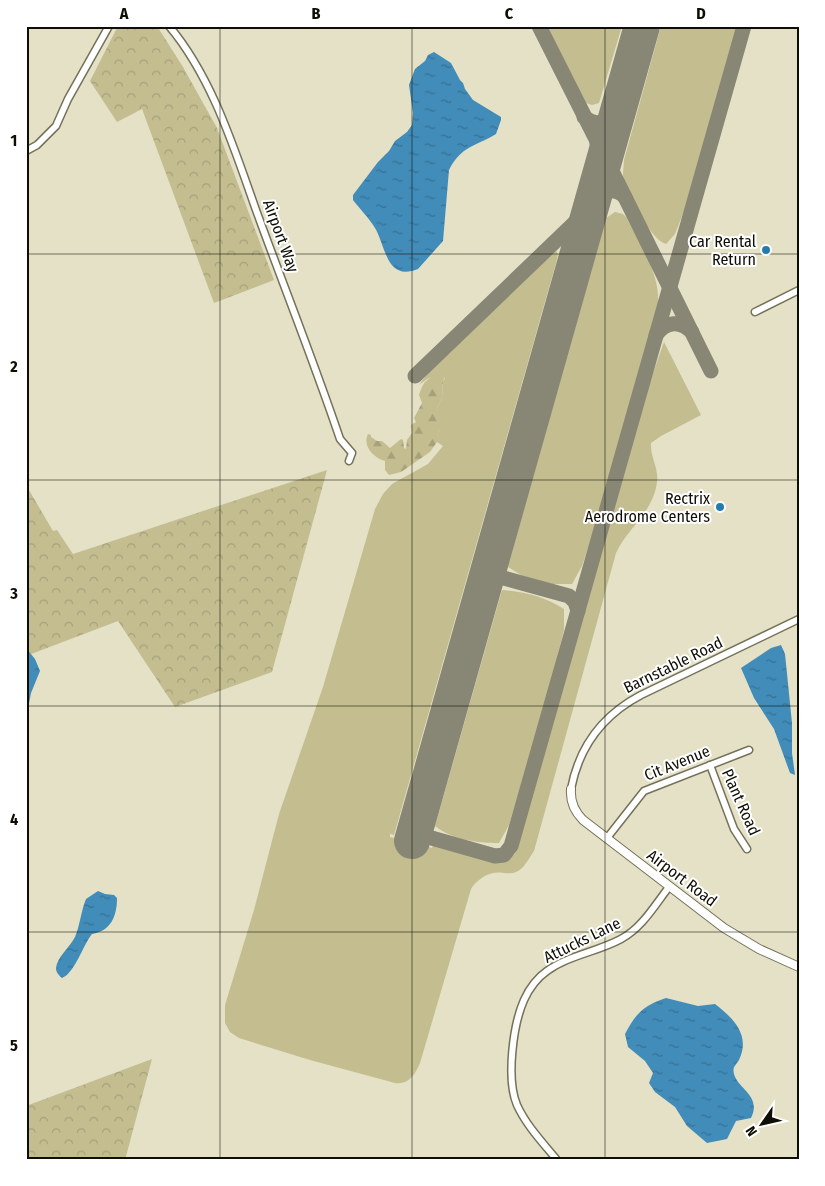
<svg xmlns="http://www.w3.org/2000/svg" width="825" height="1186" font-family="'Fira Sans Condensed',sans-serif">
<defs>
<pattern id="forest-firs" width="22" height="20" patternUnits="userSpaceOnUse" patternTransform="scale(1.25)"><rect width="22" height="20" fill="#c3bd90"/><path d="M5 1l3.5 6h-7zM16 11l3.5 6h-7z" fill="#a6a17b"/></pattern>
<pattern id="park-crowns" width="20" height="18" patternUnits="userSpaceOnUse" patternTransform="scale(1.25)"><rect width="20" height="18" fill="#c3bd90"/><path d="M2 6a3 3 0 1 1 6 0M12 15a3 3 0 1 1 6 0" fill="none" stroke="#a6a17b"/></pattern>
<pattern id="water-ripples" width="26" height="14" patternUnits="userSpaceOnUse" patternTransform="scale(1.25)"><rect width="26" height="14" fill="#418cb9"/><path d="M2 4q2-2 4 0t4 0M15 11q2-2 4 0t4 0" fill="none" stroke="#357194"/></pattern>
</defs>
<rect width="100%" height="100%" fill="#e4e1c6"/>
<g fill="#c3bd90">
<path d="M547,26H622L599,103L592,105L586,103Z"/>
<path d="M661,26H737L686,206L675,234L666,244C651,240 628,195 624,180C622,174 624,167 624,160Z"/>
<path d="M615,212L623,214L626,217C639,243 660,273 658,303L597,520L582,566L572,584H552L536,580L521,575L508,567L509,563L606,218Z"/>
<path d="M556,251L558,254L556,263L394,835L390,834V837L399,839L400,837L432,848L433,845L494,862L505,861L515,854L646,393L664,342L701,415L661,436L651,443C650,457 659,468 657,482C653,513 628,527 616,553L534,851C529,858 524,869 516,872C509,875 500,871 493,873C484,875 475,882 471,889L420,1063C415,1075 408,1085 395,1083L310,1060L239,1038L230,1032L225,1023V1005L254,910L279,814L323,687L375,509L383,494L392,484L428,464L443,446L437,442V435L440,430L437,408L442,398L443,382L445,378L437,375L427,379L419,385L430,370L544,261Z"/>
<path d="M502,590C526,592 542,596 564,609V630L540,723L509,825L499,843C477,843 453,840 435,826Z"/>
</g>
<path fill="url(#forest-firs)" d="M441,372L445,375L443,382L442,398L437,408L441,423L440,430L437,435V442L430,452L401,472L389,475L385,470V461C374,458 362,446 368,434L371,435V437L377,441H382L390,448L401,439L403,440L404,448L406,449L407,440L412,433L411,425L416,422L414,418L422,403L419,395C424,379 428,379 441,372Z"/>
<g fill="url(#park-crowns)">
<path d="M118,26H157L183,67L217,128L274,280L214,303L142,109L117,122L90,81Z"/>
<path d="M327,470L272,672L175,707L118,621L26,656V485L53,531L57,530L73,554Z"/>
<path d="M152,1059L125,1160H26V1106Z"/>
</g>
<g fill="url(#water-ripples)">
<path d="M434,52L451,63L460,80L463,83L465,89L473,100L501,117V120L496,134C475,147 462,145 449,170L443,241L418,269C386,282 386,246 375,228C369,218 360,209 353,200V195L378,162L389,151L395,141L407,132L412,125L413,113L409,85L415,69L425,61L428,55Z"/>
<path d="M781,645L785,654L792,723V753L795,775L790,773L774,729L754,698L741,668L771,648Z"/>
<path d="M26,648L35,659L40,671L31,693L26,719Z"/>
<path d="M98,891L105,894L114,895L117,898C117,916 111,931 92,934C83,945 75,973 62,978C59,975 56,973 56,968C57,957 70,947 75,937C80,925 81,911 86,899Z"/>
<path d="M666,998L698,1006L715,1004C733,1018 751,1035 739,1060C736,1065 732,1067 734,1074C738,1089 762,1096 751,1118L736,1121L727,1139L707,1143L687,1126L675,1107L655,1092L649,1083L653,1073L645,1061L628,1047L625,1034C636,1013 643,1006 666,998Z"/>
</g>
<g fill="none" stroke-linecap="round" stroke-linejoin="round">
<g stroke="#888674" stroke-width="15">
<path d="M539,26L596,139L600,155L601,167"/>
<path d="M584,117C597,127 607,123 617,113"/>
<path d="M609,141V160L613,173L711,371"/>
<path d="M591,203C601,192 613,185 625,197"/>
<path d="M656,335C666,321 680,320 692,332"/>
<path d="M415,376L590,208"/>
<path d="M491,558C492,567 493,572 500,577"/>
<path d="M482,588L492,579L500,577L569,596L575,602L578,611"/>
<path d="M414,833L495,856L504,855L511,846L744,26"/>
</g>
<path stroke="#888674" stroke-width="36" d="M412,841L642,26"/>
<defs>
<g id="minor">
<path d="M169,26C212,77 234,148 256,210C284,287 314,362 340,439L352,453L349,461"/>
<path d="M26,151L37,145L56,126L68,99L109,26"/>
<path d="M755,312L799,290"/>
<path d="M710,765L734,829L747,849"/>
<path d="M571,789C579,747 603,715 641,695L799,619"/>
<path d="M607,838L644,791L749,750"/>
<path d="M557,1160C543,1143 526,1125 517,1105C506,1079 513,1025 524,1000C529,989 537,978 547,971C569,955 597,952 621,939C642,928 655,905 669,887"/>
</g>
<path id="tertiary" d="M571,789C570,802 574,811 583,820L724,928L759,949L799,967"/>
</defs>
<use href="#minor" stroke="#747159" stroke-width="9"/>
<use href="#tertiary" stroke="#747159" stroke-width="10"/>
<use href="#minor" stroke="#fff" stroke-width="6"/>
<use href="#tertiary" stroke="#fff" stroke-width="8"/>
</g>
<path fill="none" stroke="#0f0e05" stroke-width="1" stroke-opacity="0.55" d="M220,26V1160M412,26V1160M605,26V1160M26,254H799M26,480H799M26,706H799M26,932H799"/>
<g fill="#257bab" stroke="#fff" stroke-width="2">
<circle cx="766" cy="250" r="5"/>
<circle cx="720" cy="507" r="5"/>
</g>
<g text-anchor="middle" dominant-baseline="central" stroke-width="4" stroke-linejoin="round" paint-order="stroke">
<g font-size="16" fill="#0f0e05" stroke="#fff">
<text transform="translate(281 236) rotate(70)">Airport Way</text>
<text transform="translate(673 665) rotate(-26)">Barnstable Road</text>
<text transform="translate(677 763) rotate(-22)">Cit Avenue</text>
<text transform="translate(741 802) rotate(66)">Plant Road</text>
<text transform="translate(682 878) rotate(37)">Airport Road</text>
<text transform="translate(582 940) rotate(-26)">Attucks Lane</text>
</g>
<g font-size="16" fill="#0f0e05" stroke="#fff" text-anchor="end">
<text x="756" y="241">Car Rental<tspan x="756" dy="18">Return</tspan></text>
<text x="710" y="498">Rectrix<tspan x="710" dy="18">Aerodrome Centers</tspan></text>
</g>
</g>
<rect width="825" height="1186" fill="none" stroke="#ffffff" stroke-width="55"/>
<g transform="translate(762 1124) rotate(236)" stroke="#ffffff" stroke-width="4" paint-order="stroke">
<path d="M0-4L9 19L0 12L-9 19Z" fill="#0f0e05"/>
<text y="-8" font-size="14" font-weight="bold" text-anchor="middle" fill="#0f0e05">N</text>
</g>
<rect x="28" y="28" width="770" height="1130" fill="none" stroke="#0f0e05" stroke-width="2"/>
<g font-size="16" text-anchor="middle" font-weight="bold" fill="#0f0e05">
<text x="124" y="19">A</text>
<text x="316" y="19">B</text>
<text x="509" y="19">C</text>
<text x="701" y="19">D</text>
<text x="14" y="146">1</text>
<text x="14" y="372">2</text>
<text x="14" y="599">3</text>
<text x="14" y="825">4</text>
<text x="14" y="1051">5</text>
</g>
</svg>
